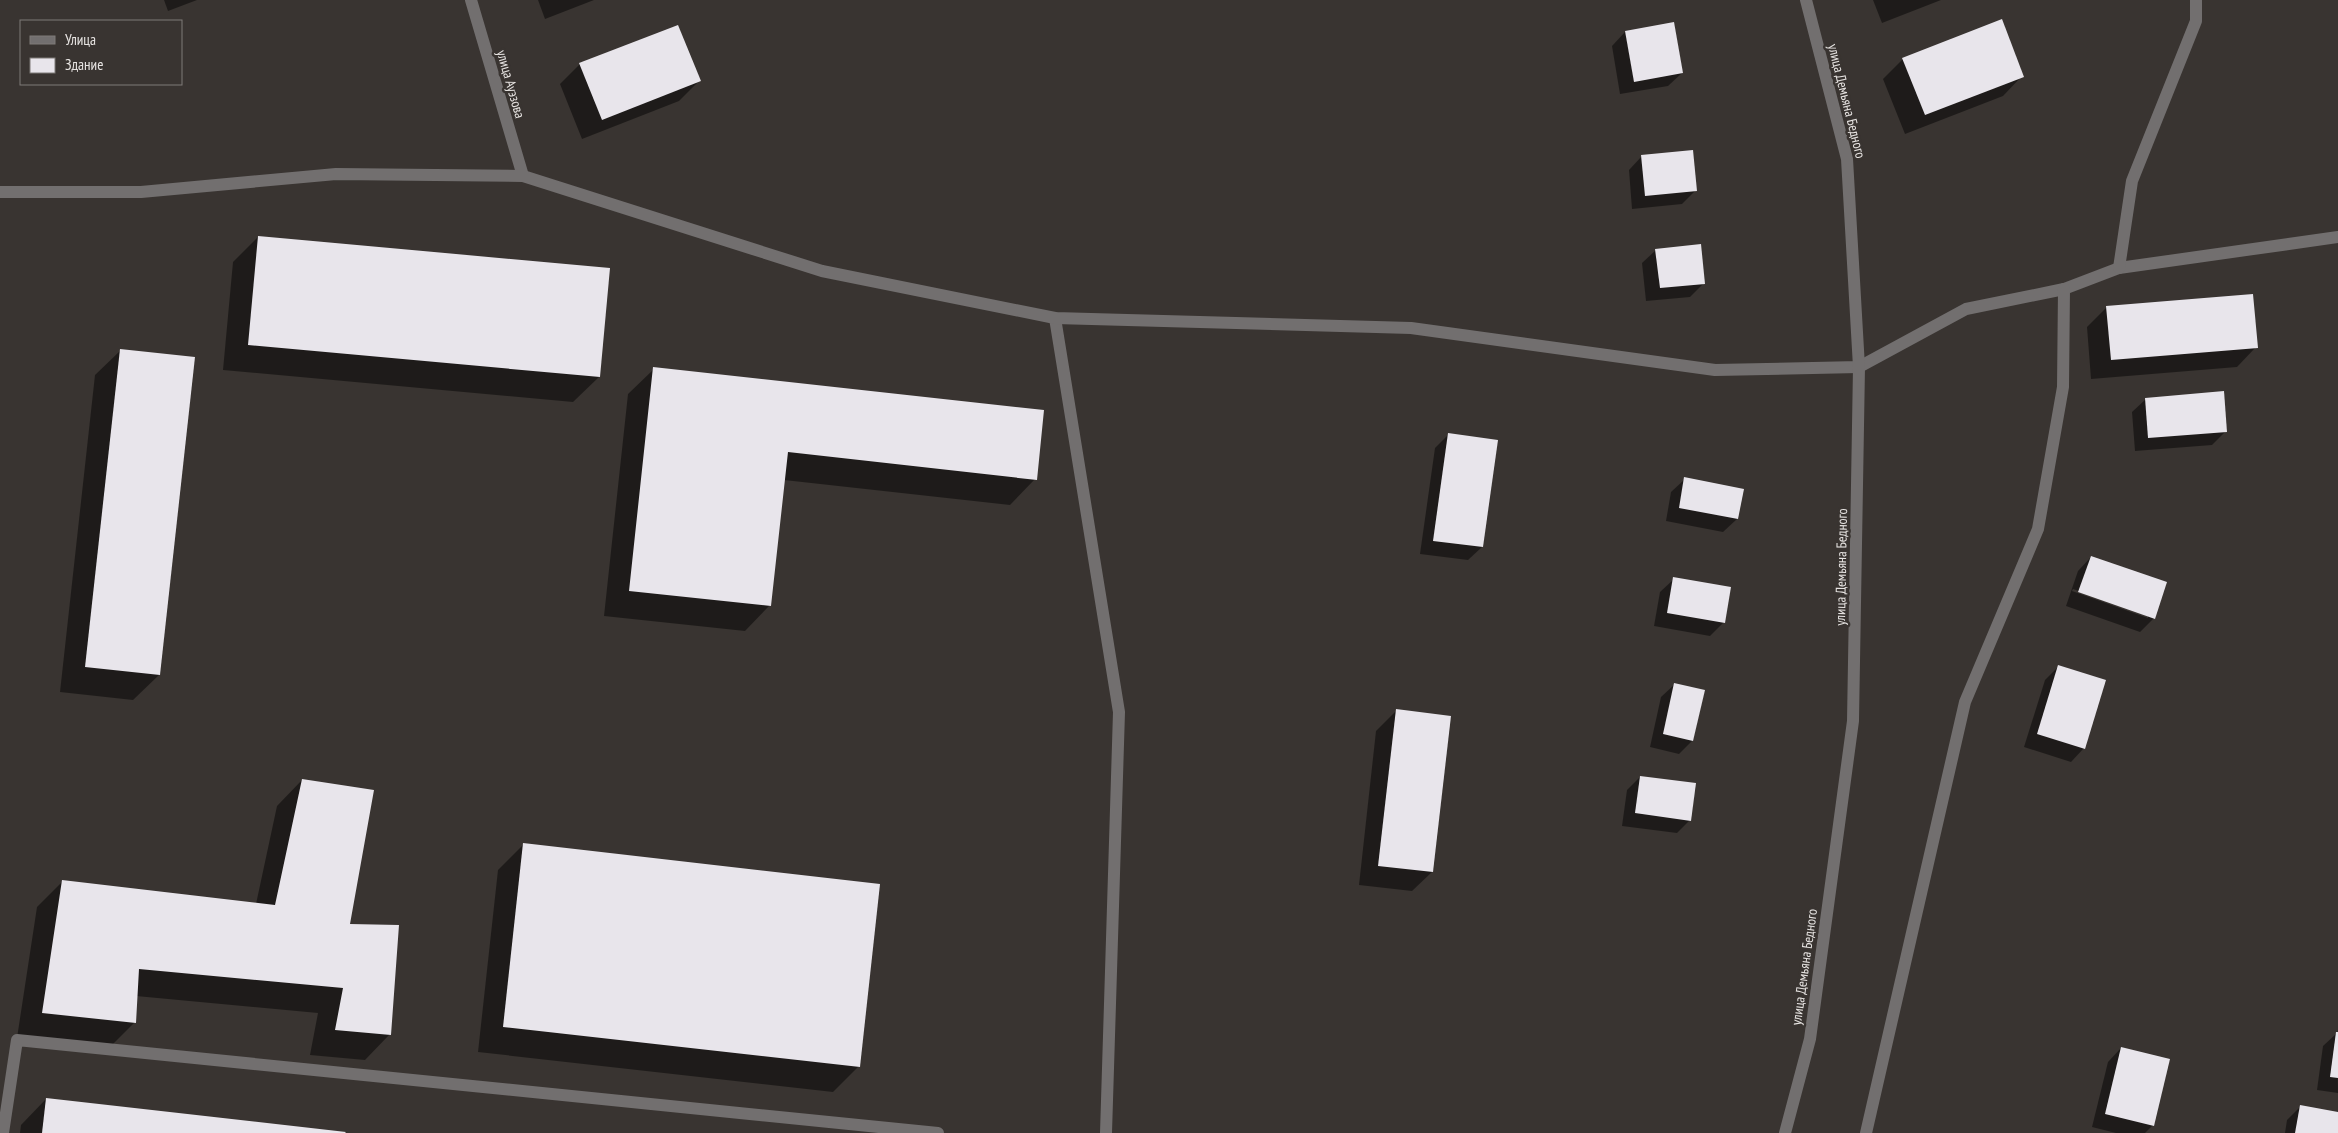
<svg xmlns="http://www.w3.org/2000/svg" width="2338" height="1133" font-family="'PT Sans Narrow',sans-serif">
<rect width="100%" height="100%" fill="#393431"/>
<g fill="#0007" fill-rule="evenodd">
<path d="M164,0H197L168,11Z"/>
<path d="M538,0H594L545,19Z"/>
<path d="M1873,0H1941L1882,23Z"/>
<path d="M1673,24L1682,73L1668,86L1620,94L1612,46L1625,32Z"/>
<path d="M1903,59L2022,76L2003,96L1905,134L1883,79Z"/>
<path d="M580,64L699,81L679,101L582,139L560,84Z"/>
<path d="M1642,156L1696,190L1682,204L1632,209L1629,170Z"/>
<path d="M258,237L599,377L573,402L223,370L233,262Z"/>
<path d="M1656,250L1704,283L1690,297L1646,301L1642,263Z"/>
<path d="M2107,307L2256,347L2237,367L2091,379L2087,327Z"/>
<path d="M121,350L159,675L133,700L60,692L95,375Z"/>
<path d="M654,369L1035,479L1010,505L784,480L770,605L745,631L604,616L628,394Z"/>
<path d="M2146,399L2226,431L2212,445L2135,451L2132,412Z"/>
<path d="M1448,435L1496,441L1482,547L1468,560L1420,554L1435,448Z"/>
<path d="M1685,479L1742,490L1737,519L1723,532L1666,521L1671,492Z"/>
<path d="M2091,557L2154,618L2140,632L2066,606L2078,571ZM2073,589L2148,615V618L2072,591Z"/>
<path d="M1674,579L1724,622L1710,636L1654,626L1660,592Z"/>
<path d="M2058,667L2084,748L2071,762L2024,747L2045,680Z"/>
<path d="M1675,684L1692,741L1679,754L1650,747L1661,697Z"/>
<path d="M1396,711L1432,872L1412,891L1359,885L1376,731Z"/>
<path d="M1640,777L1690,820L1677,833L1622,826L1627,790Z"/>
<path d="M302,780L349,925L390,1034L365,1060L310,1055L318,1013L136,996L134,1023L109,1048L17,1038L37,907L62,882L256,904L277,806Z"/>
<path d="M524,844L859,1066L833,1092L478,1052L498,870Z"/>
<path d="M2337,1033L2338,1093L2317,1090L2323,1046Z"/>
<path d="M2121,1048L2153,1125L2145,1133H2116L2092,1127L2108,1062Z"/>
<path d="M46,1099L345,1133H20L21,1125Z"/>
<path d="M2300,1107L2338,1113V1133H2285L2287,1120Z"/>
</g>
<g fill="#e8e5eb">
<path d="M2002,19L2024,77L1925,115L1902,58Z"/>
<path d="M1674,22L1683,73L1634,82L1625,31Z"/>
<path d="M678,25L701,81L602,120L579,63Z"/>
<path d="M1693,150L1697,191L1645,196L1641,155Z"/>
<path d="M258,236L610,268L600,377L248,345Z"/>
<path d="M1701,244L1705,284L1660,288L1655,249Z"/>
<path d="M2253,294L2258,348L2111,360L2106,306Z"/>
<path d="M120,349L195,357L160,675L85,667Z"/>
<path d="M653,367L1044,410L1037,480L788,452L771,606L629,591Z"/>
<path d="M2224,391L2227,432L2148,438L2145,398Z"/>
<path d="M1448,433L1498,440L1483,547L1433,541Z"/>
<path d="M1684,477L1744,489L1738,519L1679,508Z"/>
<path d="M2091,556L2167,582L2155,619L2078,592Z"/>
<path d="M1673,577L1731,587L1725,623L1667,613Z"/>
<path d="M2058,665L2106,680L2085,749L2037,734Z"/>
<path d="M1674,683L1705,690L1693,741L1663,734Z"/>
<path d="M1396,709L1451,716L1433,872L1378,866Z"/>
<path d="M1640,776L1696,783L1691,821L1635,813Z"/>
<path d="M302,779L374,790L350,924L399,925L391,1035L335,1030L343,988L139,969L136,1023L42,1013L62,880L275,905Z"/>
<path d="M523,843L880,884L860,1067L503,1027Z"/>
<path d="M2336,1032H2338V1078L2330,1077Z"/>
<path d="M2121,1047L2170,1059L2154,1126L2105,1114Z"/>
<path d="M46,1098L346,1132L345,1133H42Z"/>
<path d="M2300,1105L2338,1112V1133H2295Z"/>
</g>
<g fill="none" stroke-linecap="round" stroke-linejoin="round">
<g stroke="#726f6f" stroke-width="12">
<path d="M1055,318L1119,712L1106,1133"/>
<path d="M3,1133L17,1040L938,1133"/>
</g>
<g stroke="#726f6f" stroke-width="12">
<path d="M471,0L523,176"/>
<path d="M0,192H141L336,174L523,176L822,271L1055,318L1411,328L1715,370L1859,367L1966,309L2064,289L2119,268L2338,237"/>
<path d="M2119,268L2132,181L2196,21V0"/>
<path d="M1866,1133L1965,702L2038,529L2063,387L2064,289"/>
</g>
<path stroke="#726f6f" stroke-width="12" d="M1785,1133L1810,1039L1853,721L1859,367L1847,159L1806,0"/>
</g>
<g text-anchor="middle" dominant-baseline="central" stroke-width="5" stroke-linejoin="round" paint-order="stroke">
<g font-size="14" fill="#e7e4e2" stroke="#393431">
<text transform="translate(511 84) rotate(74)">улица Ауэзова</text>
<text transform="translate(1847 101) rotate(76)">улица Демьяна Бедного</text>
<text transform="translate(1841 567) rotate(-89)">улица Демьяна Бедного</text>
<text transform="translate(1804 967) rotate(-82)">улица Демьяна Бедного</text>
</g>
</g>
<rect x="20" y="20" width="162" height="65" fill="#393431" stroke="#7f7a78"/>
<rect x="30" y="36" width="25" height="8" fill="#726f6f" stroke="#7f7a78"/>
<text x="65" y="45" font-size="15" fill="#e7e4e2">Улица</text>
<rect x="30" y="58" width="25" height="15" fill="#e8e5eb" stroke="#7f7a78"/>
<text x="65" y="70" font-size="15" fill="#e7e4e2">Здание</text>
</svg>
